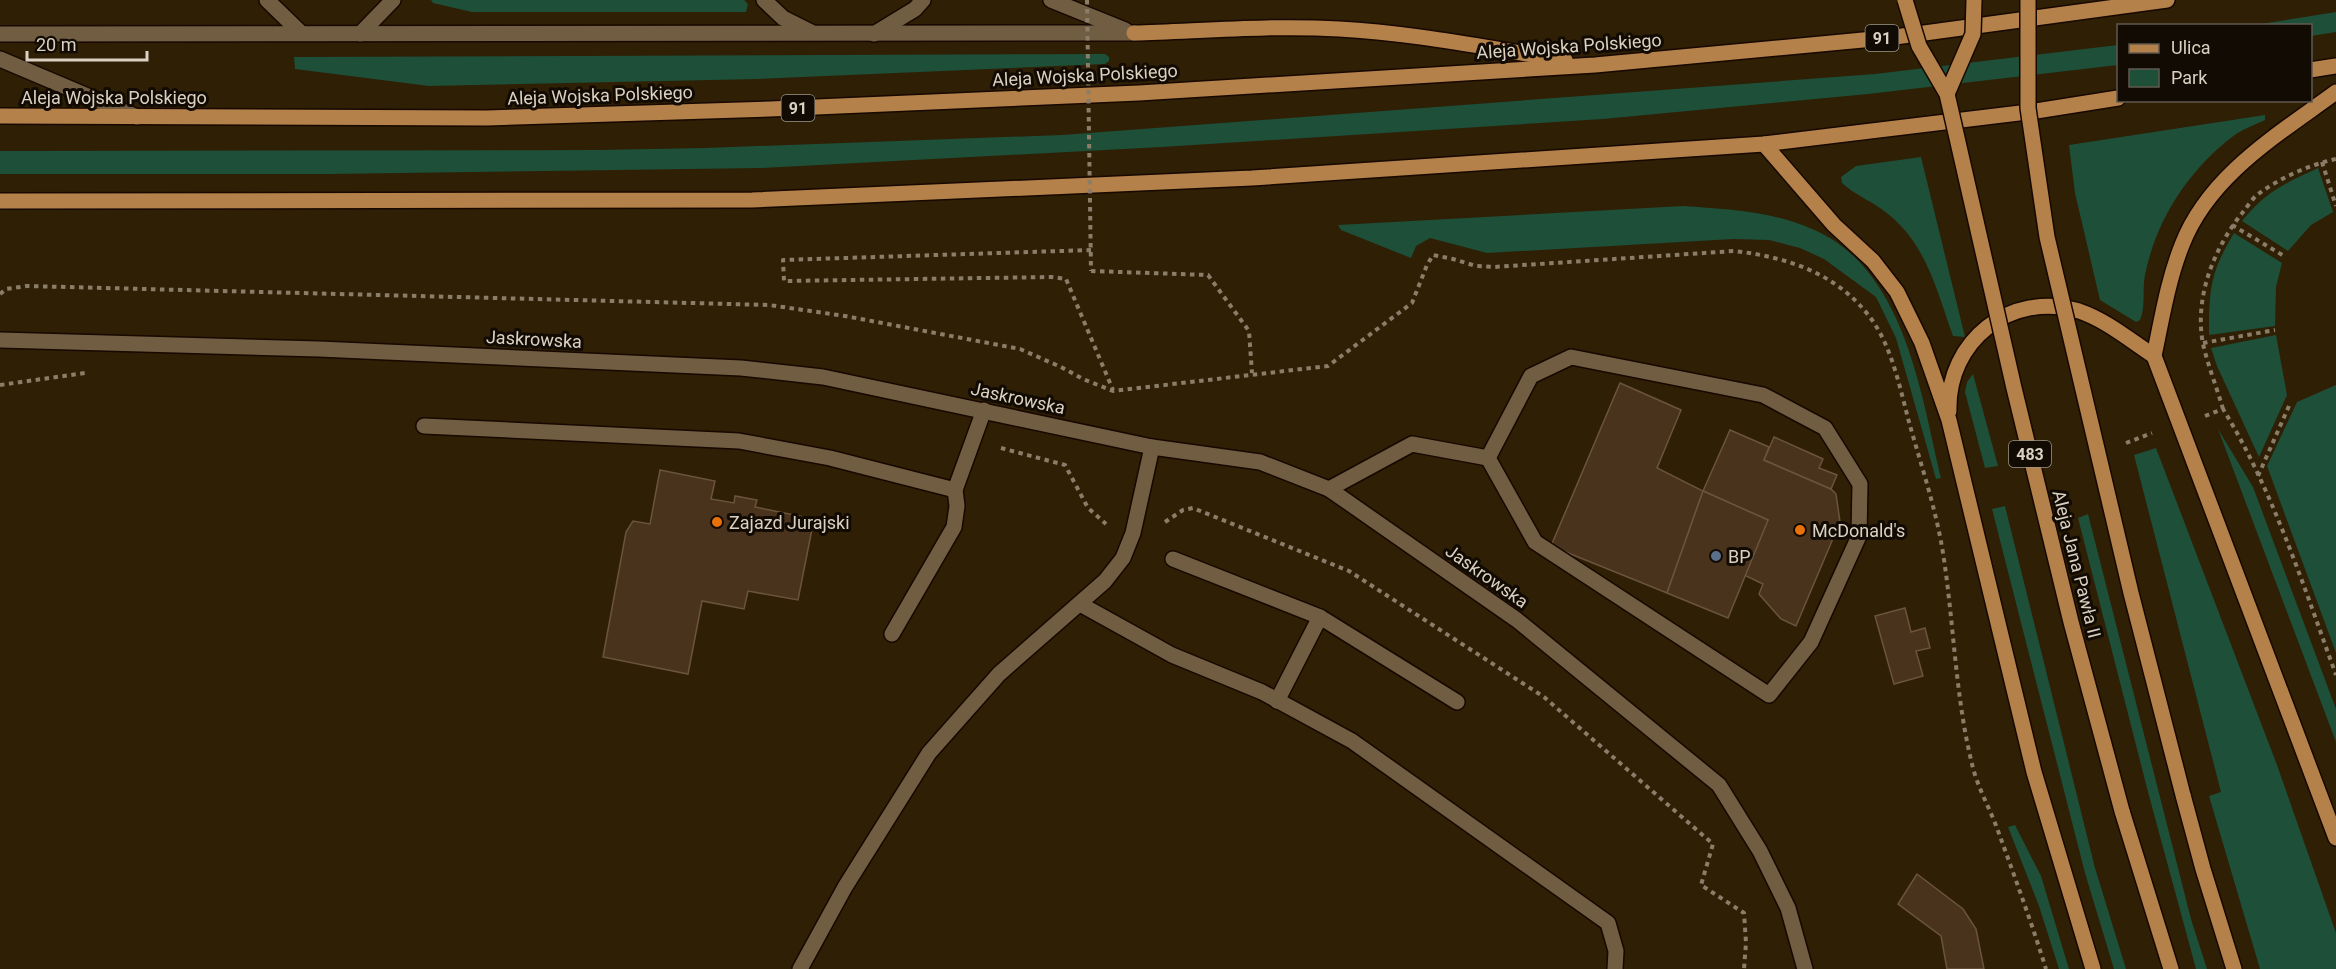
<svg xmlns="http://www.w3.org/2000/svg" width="2336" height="969" font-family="Roboto,sans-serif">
<rect width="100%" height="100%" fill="#2f1f05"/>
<g fill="#1d4f39">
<path d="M431,0H744L748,4L746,12H472L433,3Z"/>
<path d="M2336,12V32L2311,36L2310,26L2255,25Z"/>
<path d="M2118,45V65L1868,94L1603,119L1162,147L761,168L328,174H0V151L597,150L705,148L1062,135L1875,74Z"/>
<path d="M1105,54L1109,57V61L1105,64L759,79L429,86L295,69L294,57Z"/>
<path d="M2265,115V120C2254,125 2241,130 2232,137C2188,171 2156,220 2145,275C2142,290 2146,306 2140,320L2136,322L2100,300L2075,193L2069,145Z"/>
<path d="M1921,157L1965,337L1953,336C1937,292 1927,245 1888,214C1874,202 1856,196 1842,183L1841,177L1856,166Z"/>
<path d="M2318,168L2333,212L2311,225L2288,251L2242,221C2266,191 2284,184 2318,168Z"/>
<path d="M1683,206C1726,209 1772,211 1812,229C1904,267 1921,393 1941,478L1936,479L1896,338L1876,297L1824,259L1800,248L1769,240L1733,239L1487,253L1430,238L1416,246L1411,258L1341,230L1338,225Z"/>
<path d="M2234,233L2282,263L2276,287L2275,326L2209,335C2209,289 2210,273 2234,233Z"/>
<path d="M2276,335L2287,395L2259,457L2217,366L2211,348Z"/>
<path d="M1973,374L1998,466L1985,468L1965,392L1967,382Z"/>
<path d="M2336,385V653L2267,466L2297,402Z"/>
<path d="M2218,429L2253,487L2336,709V742Z"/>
<path d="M2156,448L2277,765L2336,933V969H2260L2209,796L2221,792L2134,455Z"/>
<path d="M2005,506L2095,868L2126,969H2114L2085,873L1992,509Z"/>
<path d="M2088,514L2191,919L2207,969H2196L2148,792L2078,518Z"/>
<path d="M2015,825L2041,876L2069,969H2059L2039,906L2008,827Z"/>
</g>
<g fill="#49331d" stroke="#6b543d" stroke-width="1.5">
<path d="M1620,383L1681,410L1657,468L1703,491L1667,593L1551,546Z"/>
<path d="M1730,430L1769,447L1764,460L1831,489L1836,494L1840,522L1796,626L1781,619L1759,594L1763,584L1744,575L1768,520L1703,491Z"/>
<path d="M1774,437L1823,459L1819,468L1837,475L1831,489L1764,460Z"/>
<path d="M660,470L715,481L711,499L734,503L735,496L757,500L755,507L814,519L798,600L748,591L744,609L702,601L688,674L603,657L626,532L633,521L650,524Z"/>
<path d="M1703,491L1768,520L1728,618L1667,593Z"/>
<path d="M1905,608L1911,632L1925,628L1930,648L1916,651L1923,676L1894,684L1875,616Z"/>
<path d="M1917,874L1963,909L1976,929L1984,969H1947L1941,936L1898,904Z"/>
</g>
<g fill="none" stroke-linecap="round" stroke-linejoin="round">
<defs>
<g id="minor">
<path d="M267,0L301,33"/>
<path d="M764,0L783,18L811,32"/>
<path d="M1051,0L1125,30"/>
<path d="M0,34L1134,33"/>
<path d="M360,34L393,0"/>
<path d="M874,34L915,9L923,0"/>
<path d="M0,59L137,117"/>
<path d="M0,340L319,349L741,368L823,377L1152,447L1260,462L1329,489L1517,620L1719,785L1760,851L1788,908L1805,969"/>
<path d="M1571,357L1763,395L1825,428L1860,484L1859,536L1811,642L1769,695L1535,542L1488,458L1531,376Z"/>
<path d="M424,426L739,441L830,458L955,490L957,506L954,527L892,634"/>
<path d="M1329,489L1412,444L1488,458"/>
<path d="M955,490L984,410"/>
<path d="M1173,559L1320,617L1457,702"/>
<path d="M1080,604L1172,655L1262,692L1352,741L1608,923L1616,951L1615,969"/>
<path d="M1277,701L1320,617"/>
<path d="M800,969L845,887L929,753L999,674L1105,581L1123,558L1133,533L1152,447"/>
</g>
<g id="major">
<path d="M1134,33C1202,31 1271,25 1339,29C1415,33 1491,49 1565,60"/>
<path d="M2310,70L2336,66"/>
<path d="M0,116L487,118L770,109L1139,93L1595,65L1895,37L2167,0"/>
<path d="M1764,144L1834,225L1873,261L1897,292L1922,343L1949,420L2034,772L2093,969"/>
<path d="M0,201L752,200L1252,178L1764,144L2036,111L2118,98"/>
<path d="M2154,356L2336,838"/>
<path d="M2154,356C2162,318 2168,280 2182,245C2209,175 2279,134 2336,92"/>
<path d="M1949,411C1947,341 2011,290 2079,311C2106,320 2131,341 2154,356"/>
<path d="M2183,795L2203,869L2234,969"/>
<path d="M2122,811L2171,969"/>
</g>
</defs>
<use href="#minor" stroke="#170800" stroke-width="18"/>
<use href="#major" stroke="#170800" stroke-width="18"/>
<g stroke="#8a7d69" stroke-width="4" stroke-dasharray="4.5 4.5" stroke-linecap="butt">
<path d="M2322,162L2336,206"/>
<path d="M2232,225L2284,256"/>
<path d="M1091,250L783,260L784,281L1052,277L1066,279L1113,390"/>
<path d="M1091,271L1208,275L1249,331L1252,373"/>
<path d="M0,294L6,289L27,286L769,305L845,316L1020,349L1061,367L1083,379L1113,391L1328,366L1412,303L1427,265L1433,255L1453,259L1476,266L1494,267L1734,251C1788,257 1839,274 1872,320C1892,348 1900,388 1909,422C1921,465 1936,509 1943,553C1954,623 1955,695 1972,764C1977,786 1989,807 1997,828C2014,875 2031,921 2046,969"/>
<path d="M2203,343L2275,330"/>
<path d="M0,385L85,373"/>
<path d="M2223,409C2217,388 2208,366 2203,344C2194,297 2214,248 2243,212C2247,207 2252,199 2257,195C2279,178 2309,165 2336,159"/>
<path d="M2205,416L2223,409C2272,488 2304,587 2336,675"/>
<path d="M2126,443L2152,433"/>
<path d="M1001,448L1065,465L1088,508L1106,524"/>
<path d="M2258,476L2289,406"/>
<path d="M1165,522L1183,510L1193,508L1349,571L1544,697L1713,844L1701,885L1744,913L1746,943L1744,969"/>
</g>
<use href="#minor" stroke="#705d42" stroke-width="15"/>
<use href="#major" stroke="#b4814a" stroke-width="15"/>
<defs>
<g id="major-bridge">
<path d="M1905,0L1919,46L1947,94L2014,388L2071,622L2122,811"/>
<path d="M2028,0V108L2047,237L2131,593L2183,795"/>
<path d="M1947,94L1973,34L1974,0"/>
</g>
</defs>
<use href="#major-bridge" stroke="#170800" stroke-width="18" stroke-linecap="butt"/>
<path stroke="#8a7d69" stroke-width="4" stroke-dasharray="4.5 4.5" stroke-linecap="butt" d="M1087,0L1091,271"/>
<use href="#major-bridge" stroke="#b4814a" stroke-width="15"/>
</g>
<g fill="#e8710a" stroke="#120b03" stroke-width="2">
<circle cx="717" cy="522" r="6"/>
<circle cx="1800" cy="530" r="6"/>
</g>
<circle fill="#5c6f8a" stroke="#120b03" stroke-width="2" cx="1716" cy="556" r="6"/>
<g text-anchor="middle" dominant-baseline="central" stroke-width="6" stroke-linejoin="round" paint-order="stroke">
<g fill="#120b03" stroke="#9f9689" stroke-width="1.5">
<rect x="1865.5" y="25" width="33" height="26" rx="4.5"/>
<rect x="781.5" y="95" width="33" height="26" rx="4.5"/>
<rect x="2009" y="441" width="42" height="26" rx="4.5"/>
</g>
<g font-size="16" font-weight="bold" fill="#dbd1c2">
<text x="1882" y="38">91</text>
<text x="798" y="108">91</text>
<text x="2030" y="454">483</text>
</g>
<g font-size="18" fill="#dbd1c2" stroke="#120b03">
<text transform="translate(1569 46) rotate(-4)">Aleja Wojska Polskiego</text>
<text transform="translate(1085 75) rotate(-3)">Aleja Wojska Polskiego</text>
<text transform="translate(600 95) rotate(-2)">Aleja Wojska Polskiego</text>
<text x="114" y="97">Aleja Wojska Polskiego</text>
<text transform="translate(534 339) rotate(3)">Jaskrowska</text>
<text transform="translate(1018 398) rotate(12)">Jaskrowska</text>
<text transform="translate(2077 564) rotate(76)">Aleja Jana Pawła II</text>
<text transform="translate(1487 576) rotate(35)">Jaskrowska</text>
</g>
<g font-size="18" fill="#dbd1c2" stroke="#120b03" text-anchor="start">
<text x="729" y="522">Zajazd Jurajski</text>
<text x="1812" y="530">McDonald's</text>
<text x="1728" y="556">BP</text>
</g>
</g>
<rect x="2117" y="24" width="195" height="78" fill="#120b03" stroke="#625a4f" stroke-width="1.5"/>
<rect x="2129" y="44" width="30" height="9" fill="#b4814a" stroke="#625a4f" stroke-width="1.5"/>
<text x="2171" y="54" font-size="18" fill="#dbd1c2">Ulica</text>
<rect x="2129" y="69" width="30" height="18" fill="#1d4f39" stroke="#625a4f" stroke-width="1.5"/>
<text x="2171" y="84" font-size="18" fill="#dbd1c2">Park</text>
<path d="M27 51v9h120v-9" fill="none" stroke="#dbd1c2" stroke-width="3"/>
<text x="36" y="51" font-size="18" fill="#dbd1c2" stroke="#120b03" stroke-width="4.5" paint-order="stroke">20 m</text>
</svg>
